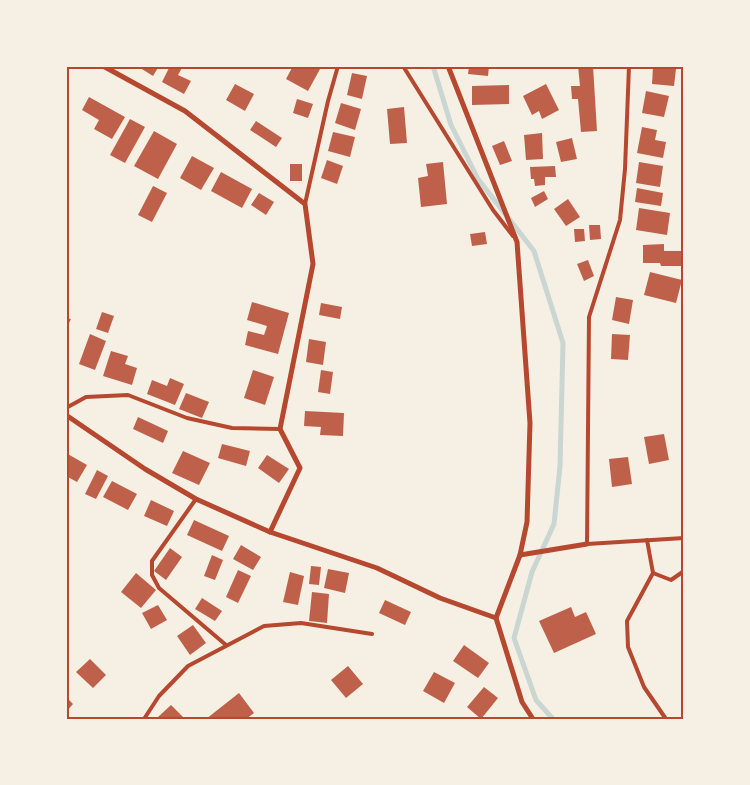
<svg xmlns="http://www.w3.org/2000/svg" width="750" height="785" font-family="'Roboto Serif',serif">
<rect width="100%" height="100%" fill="#f6efe4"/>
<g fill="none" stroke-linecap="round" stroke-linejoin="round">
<path stroke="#c9d6d2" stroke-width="5" d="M433,66L451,125L478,179L534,251L563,343L560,466L554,524L532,572L514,638L536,700L553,719"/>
</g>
<g fill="#bf614a">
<path d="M137,66H159L153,76Z"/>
<path d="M170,66H183L178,75L191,81L184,94L162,82Z"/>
<path d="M293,66H316L320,69L308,91L286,79Z"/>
<path d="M469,66H489L488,76L468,74Z"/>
<path d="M578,66H593L597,131L581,132L578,99H572L571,86H580Z"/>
<path d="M653,67L676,69L674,86L652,84Z"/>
<path d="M352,73L367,76L362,99L347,95Z"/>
<path d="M235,84L254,94L245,111L226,100Z"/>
<path d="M546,84L559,110L542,119L539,111L532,115L523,96Z"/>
<path d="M509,85V104L472,105V86Z"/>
<path d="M646,91L669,96L664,117L642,113Z"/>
<path d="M89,97L125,117L112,139L94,129L99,120L82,110Z"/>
<path d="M297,99L313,104L308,118L293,113Z"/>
<path d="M341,103L361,109L355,130L335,123Z"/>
<path d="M404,107L407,143L390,144L387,109Z"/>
<path d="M130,119L145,127L125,163L110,155Z"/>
<path d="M256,121L282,138L276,147L250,130Z"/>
<path d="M642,127L657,130L655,140L666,142L663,158L637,153Z"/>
<path d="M154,131L177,144L158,179L134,166Z"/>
<path d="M333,132L355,137L350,157L328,151Z"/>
<path d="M542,133L543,159L526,160L524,135Z"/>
<path d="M572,138L577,159L561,162L556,142Z"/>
<path d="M504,141L512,161L500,165L492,146Z"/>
<path d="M192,156L214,168L201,190L180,178Z"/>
<path d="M327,160L343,166L337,184L321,178Z"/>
<path d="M443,162L447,204L421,207L418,178L428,176L426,164Z"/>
<path d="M639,162L663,166L660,187L636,183Z"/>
<rect x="290" y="164" width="12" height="17"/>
<path d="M555,166L556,177H545V185L535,186L534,179H531L530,167Z"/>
<path d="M221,172L252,189L242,208L211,191Z"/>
<path d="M153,186L167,193L152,222L138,215Z"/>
<path d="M637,188L663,193L661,206L635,202Z"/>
<path d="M544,191L548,199L535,207L531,198Z"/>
<path d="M259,193L274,202L266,215L251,205Z"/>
<path d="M568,199L580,217L566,226L554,209Z"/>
<path d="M639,208L670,213L667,235L636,230Z"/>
<path d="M589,225H600L601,239L590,240Z"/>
<path d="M574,229H584L585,241L575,242Z"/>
<path d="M485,232L487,244L472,246L470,234Z"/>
<path d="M664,244V251H681L682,266H661L660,263H643V245Z"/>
<path d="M588,260L594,276L584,281L577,264Z"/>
<path d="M650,272L682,280L676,303L644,295Z"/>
<path d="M616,297L633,300L629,324L612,320Z"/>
<path d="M252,302L289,313L278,354L245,345L248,331L264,335L267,326L247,320Z"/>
<path d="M321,303L342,307L340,319L319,315Z"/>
<path d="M102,312L114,316L108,333L96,329Z"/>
<path d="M66,318L71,319L66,329Z"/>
<path d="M90,334L106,341L95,370L79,364Z"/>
<path d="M612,334L630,335L628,360L611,359Z"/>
<path d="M309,339L326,342L323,365L306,362Z"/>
<path d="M111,351L128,356L125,364L137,368L132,385L103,376Z"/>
<path d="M253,370L274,377L265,405L244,398Z"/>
<path d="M321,370L333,372L330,394L318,392Z"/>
<path d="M170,378L184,384L175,405L147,394L152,380L167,386Z"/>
<path d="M186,393L209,402L202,418L179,409Z"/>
<path d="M305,411L344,413L343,436L320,435L321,427L304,426Z"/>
<path d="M138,417L168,431L163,443L133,429Z"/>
<path d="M664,434L669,460L649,464L644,437Z"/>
<path d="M222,444L250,451L246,466L218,458Z"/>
<path d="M183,451L210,463L199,485L172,473Z"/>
<path d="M66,453L87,465L77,482L66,476Z"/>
<path d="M267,455L289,469L279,483L258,468Z"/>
<path d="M628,457L632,484L612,487L609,459Z"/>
<path d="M97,470L108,476L96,499L85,494Z"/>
<path d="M112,481L137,494L128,510L103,497Z"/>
<path d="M151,500L174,511L167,526L144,516Z"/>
<path d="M194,520L229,536L222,551L187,535Z"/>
<path d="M241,545L261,557L253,570L233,559Z"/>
<path d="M170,548L182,557L166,580L154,571Z"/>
<path d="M212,555L223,560L215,580L204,576Z"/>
<path d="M311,566L321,567L319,585L309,584Z"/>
<path d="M328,569L349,573L345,593L324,588Z"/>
<path d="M238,570L251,576L238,603L226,597Z"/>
<path d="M290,572L304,576L298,605L283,602Z"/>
<path d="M136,573L156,590L141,608L121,592Z"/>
<path d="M312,592L329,594L327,623L309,621Z"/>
<path d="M202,598L222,611L215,621L195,609Z"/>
<path d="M385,600L411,612L405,625L379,613Z"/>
<path d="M158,605L167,620L151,629L142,613Z"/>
<path d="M571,607L575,617L586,612L596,634L554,653L539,621Z"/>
<path d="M193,625L206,643L190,655L177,636Z"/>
<path d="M464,645L489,663L478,678L453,661Z"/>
<path d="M90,659L106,675L93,688L76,672Z"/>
<path d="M348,666L363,684L346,698L331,680Z"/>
<path d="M434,672L455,683L444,703L423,691Z"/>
<path d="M484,687L498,698L481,719L467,707Z"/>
<path d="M239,693L254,713L246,719H206Z"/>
<path d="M66,697L73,704L66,712Z"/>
<path d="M171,705L185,719H160L158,717Z"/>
</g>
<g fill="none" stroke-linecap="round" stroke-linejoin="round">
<g stroke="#b5482f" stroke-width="4">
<path d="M403,66L493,210L513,236"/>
<path d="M629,66L625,169L620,220L589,317L587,544L684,538"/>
<path d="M305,204L328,101L338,66"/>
<path d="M66,408L86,397L128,395L187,418L232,428L280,429"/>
<path d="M196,499L152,561V575L159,588L226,645"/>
<path d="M647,540L653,573L627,621L628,647L644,687L666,719"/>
<path d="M653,573L671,580L684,571"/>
<path d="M144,719L159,696L188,666L264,626L301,623L372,634"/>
</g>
<g stroke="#b5482f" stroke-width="5">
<path d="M103,66L185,111L305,204L313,264L280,429L300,468L270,532"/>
<path d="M448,66L517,242L530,423L527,522L520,555L496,618L522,702L533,719"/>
<path d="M66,415L145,469L196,499L270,532L377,568L440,598L496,618"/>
<path d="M520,555L587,544"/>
</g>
</g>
<rect width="750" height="785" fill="none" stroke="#f6efe4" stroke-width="135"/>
<rect x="68" y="68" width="614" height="650" fill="none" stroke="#b5482f" stroke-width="2"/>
</svg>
